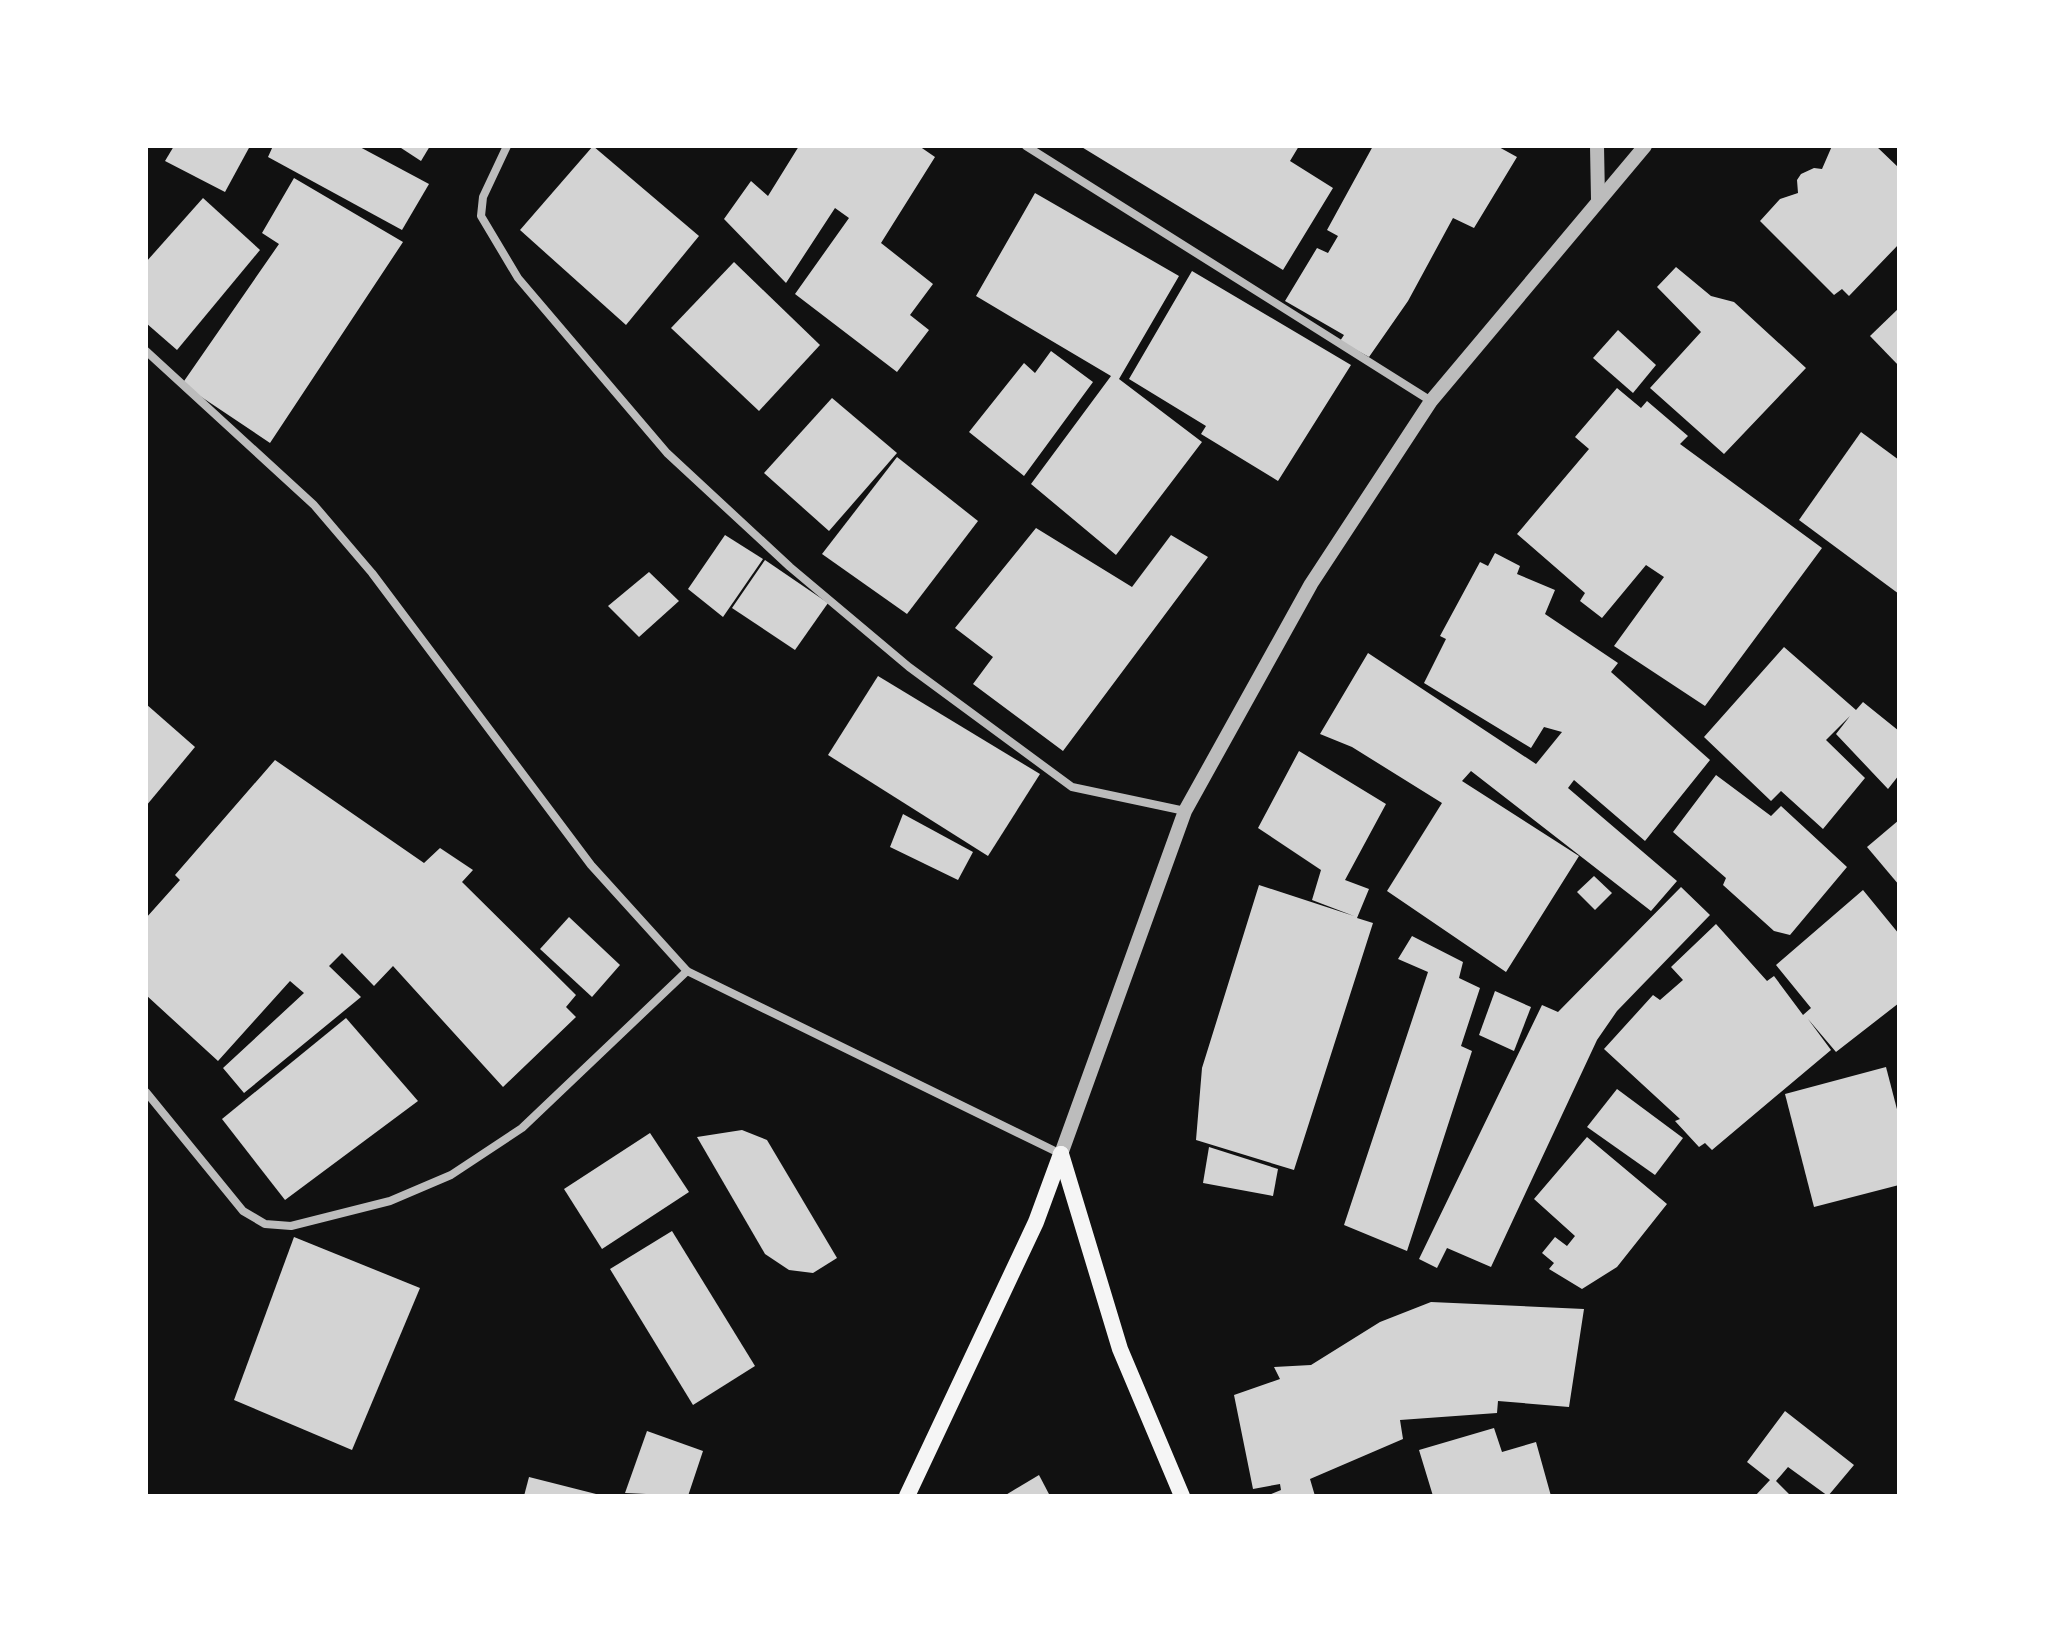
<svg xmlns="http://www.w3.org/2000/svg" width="2045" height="1642" font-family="'Asap Condensed',sans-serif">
<rect width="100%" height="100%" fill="#111"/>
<g fill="#d3d3d3">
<path d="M174,146H250L225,192L165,161Z"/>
<path d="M273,146H358L429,184L402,230L268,157Z"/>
<path d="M398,146H430L421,161Z"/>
<path d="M593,146L699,236L626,325L520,230Z"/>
<path d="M799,146H919L935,157L881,243L933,284L910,315L929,330L897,372L795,294L849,218L835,208L786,283L724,219L751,181L768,196Z"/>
<path d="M1080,146H1299L1290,161L1333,188L1283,270Z"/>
<path d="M1373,146H1497L1517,157L1474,228L1453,218L1408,301L1369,357L1340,341L1344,335L1285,301L1317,248L1328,253L1338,236L1327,230Z"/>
<path d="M1832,146H1876L1899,168V244L1849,296L1842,289L1834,295L1760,221L1780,199L1798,193L1797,180L1801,174L1814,168L1822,169Z"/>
<path d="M294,178L403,242L270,443L182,384L279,244L262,233Z"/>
<path d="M1035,193L1179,276L1119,379L1202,442L1116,555L1031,484L1111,376L976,296Z"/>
<path d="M203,198L260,250L177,350L146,323V262Z"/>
<path d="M734,262L820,345L759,411L671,328Z"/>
<path d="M1676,267L1711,296L1734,302L1806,368L1724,454L1650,388L1701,332L1657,287Z"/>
<path d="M1192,271L1351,365L1278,481L1201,434L1206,426L1129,379Z"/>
<path d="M1899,308V366L1870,336Z"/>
<path d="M1618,330L1656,365L1633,393L1593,358Z"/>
<path d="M1051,351L1093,382L1024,476L969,432L1024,363L1035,373Z"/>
<path d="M1617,388L1641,408L1647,401L1688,436L1680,444L1822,548L1705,706L1614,646L1664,577L1646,565L1602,618L1580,601L1585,593L1517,534L1589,449L1575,437Z"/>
<path d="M832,398L897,453L829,531L764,473Z"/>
<path d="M1861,432L1899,460V594L1799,520Z"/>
<path d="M897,457L978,521L907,614L822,554Z"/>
<path d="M1036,528L1132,587L1171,535L1208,557L1063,751L973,684L993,657L955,628Z"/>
<path d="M725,535L763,559L723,617L688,589Z"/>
<path d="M1495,553L1520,566L1517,574L1555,590L1545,614L1618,663L1611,672L1710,760L1645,841L1574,780L1568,788L1677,881L1651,911L1471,771L1462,781L1579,856L1506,972L1387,891L1442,803L1352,747L1320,734L1368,653L1536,764L1562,732L1544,727L1531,748L1424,683L1446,639L1440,636L1480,562L1488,566Z"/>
<path d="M765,560L828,603L795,650L732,608Z"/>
<path d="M649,572L679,601L639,637L608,606Z"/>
<path d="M1784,647L1856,710L1863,702L1899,731V775L1888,789L1836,734L1850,716L1826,740L1865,778L1823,829L1781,791L1771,801L1704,737Z"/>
<path d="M878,676L1040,774L988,856L828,755Z"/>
<path d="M146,704L195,747L146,806Z"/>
<path d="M1299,751L1386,804L1345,880L1369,889L1357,918L1373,923L1294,1170L1196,1140L1202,1068L1259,885L1354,916L1312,900L1321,870L1258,828Z"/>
<path d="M275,760L424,863L440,848L473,870L462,882L576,995L566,1007L576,1017L503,1087L393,966L374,986L342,953L329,966L361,997L244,1093L223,1068L304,993L290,981L218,1061L146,995V918L180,880L175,875Z"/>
<path d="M1716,775L1771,816L1781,806L1847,867L1790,935L1774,931L1723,885L1726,878L1673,832Z"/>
<path d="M903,814L973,852L958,880L890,847Z"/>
<path d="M1899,820V885L1867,847Z"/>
<path d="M1594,876L1612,893L1595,910L1577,892Z"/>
<path d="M1681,887L1710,915L1617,1011L1597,1040L1491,1267L1447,1248L1437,1268L1419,1259L1542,1005L1558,1012Z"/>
<path d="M1863,890L1899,934V1003L1836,1052L1808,1019L1831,1050L1712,1150L1705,1143L1699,1147L1675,1121L1680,1119L1604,1049L1653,995L1660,1000L1683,980L1671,967L1716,924L1767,981L1774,976L1803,1015L1811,1008L1776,965Z"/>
<path d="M569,917L620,965L592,997L540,949Z"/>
<path d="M1412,936L1463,962L1459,978L1480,988L1461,1046L1472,1051L1407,1251L1344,1225L1428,972L1398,959Z"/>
<path d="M1495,991L1531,1007L1514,1051L1479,1035Z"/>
<path d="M346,1018L418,1101L285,1200L222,1119Z"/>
<path d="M1886,1067L1899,1117V1185L1814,1207L1785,1094Z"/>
<path d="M1617,1089L1683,1138L1655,1175L1587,1127Z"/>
<path d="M742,1130L767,1140L837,1258L813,1273L789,1270L765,1254L697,1137Z"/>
<path d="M650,1133L689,1192L602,1249L564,1189Z"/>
<path d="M1587,1137L1667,1204L1617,1267L1582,1289L1549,1269L1554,1263L1542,1253L1555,1237L1567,1246L1575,1236L1534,1199Z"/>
<path d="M1209,1147L1278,1169L1273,1196L1203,1183Z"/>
<path d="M672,1231L755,1366L693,1405L610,1269Z"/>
<path d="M294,1237L420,1288L352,1450L234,1400Z"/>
<path d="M1431,1302L1584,1309L1569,1407L1498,1401L1497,1413L1400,1420L1403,1439L1310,1479L1315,1496H1266L1281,1490L1280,1484L1253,1489L1234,1395L1280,1379L1274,1367L1311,1365L1380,1322Z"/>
<path d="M1785,1411L1854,1465L1828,1496L1788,1467L1776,1481L1791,1496H1755L1770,1480L1747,1462Z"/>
<path d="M1494,1428L1502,1452L1536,1442L1551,1496H1433L1419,1450Z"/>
<path d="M647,1431L703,1451L688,1496L625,1493Z"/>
<path d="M1039,1475L1050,1496H1004Z"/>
<path d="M529,1477L600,1495V1496H524Z"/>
</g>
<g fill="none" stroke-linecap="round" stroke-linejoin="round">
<g stroke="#bcbcbc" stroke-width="8">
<path d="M507,146L483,197L481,216L518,278L667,453L790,567L909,667L1072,787L1185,811"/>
<path d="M1026,146L1431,401"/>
<path d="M146,351L314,505L372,573L591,865L687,971L1061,1154"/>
<path d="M146,1092L243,1211L265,1224L291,1226L390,1201L451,1175L522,1128L687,971"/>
</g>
<g stroke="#bcbcbc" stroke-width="14">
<path d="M1597,146L1598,199"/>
<path d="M1061,1154L1185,811L1311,584L1431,401L1645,146"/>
</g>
<g stroke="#f5f5f5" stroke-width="16">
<path d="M1061,1154L1120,1349L1182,1496"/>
<path d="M907,1496L1036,1222L1061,1154"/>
</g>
</g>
<rect width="2045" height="1642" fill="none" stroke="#ffffff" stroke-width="296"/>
</svg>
